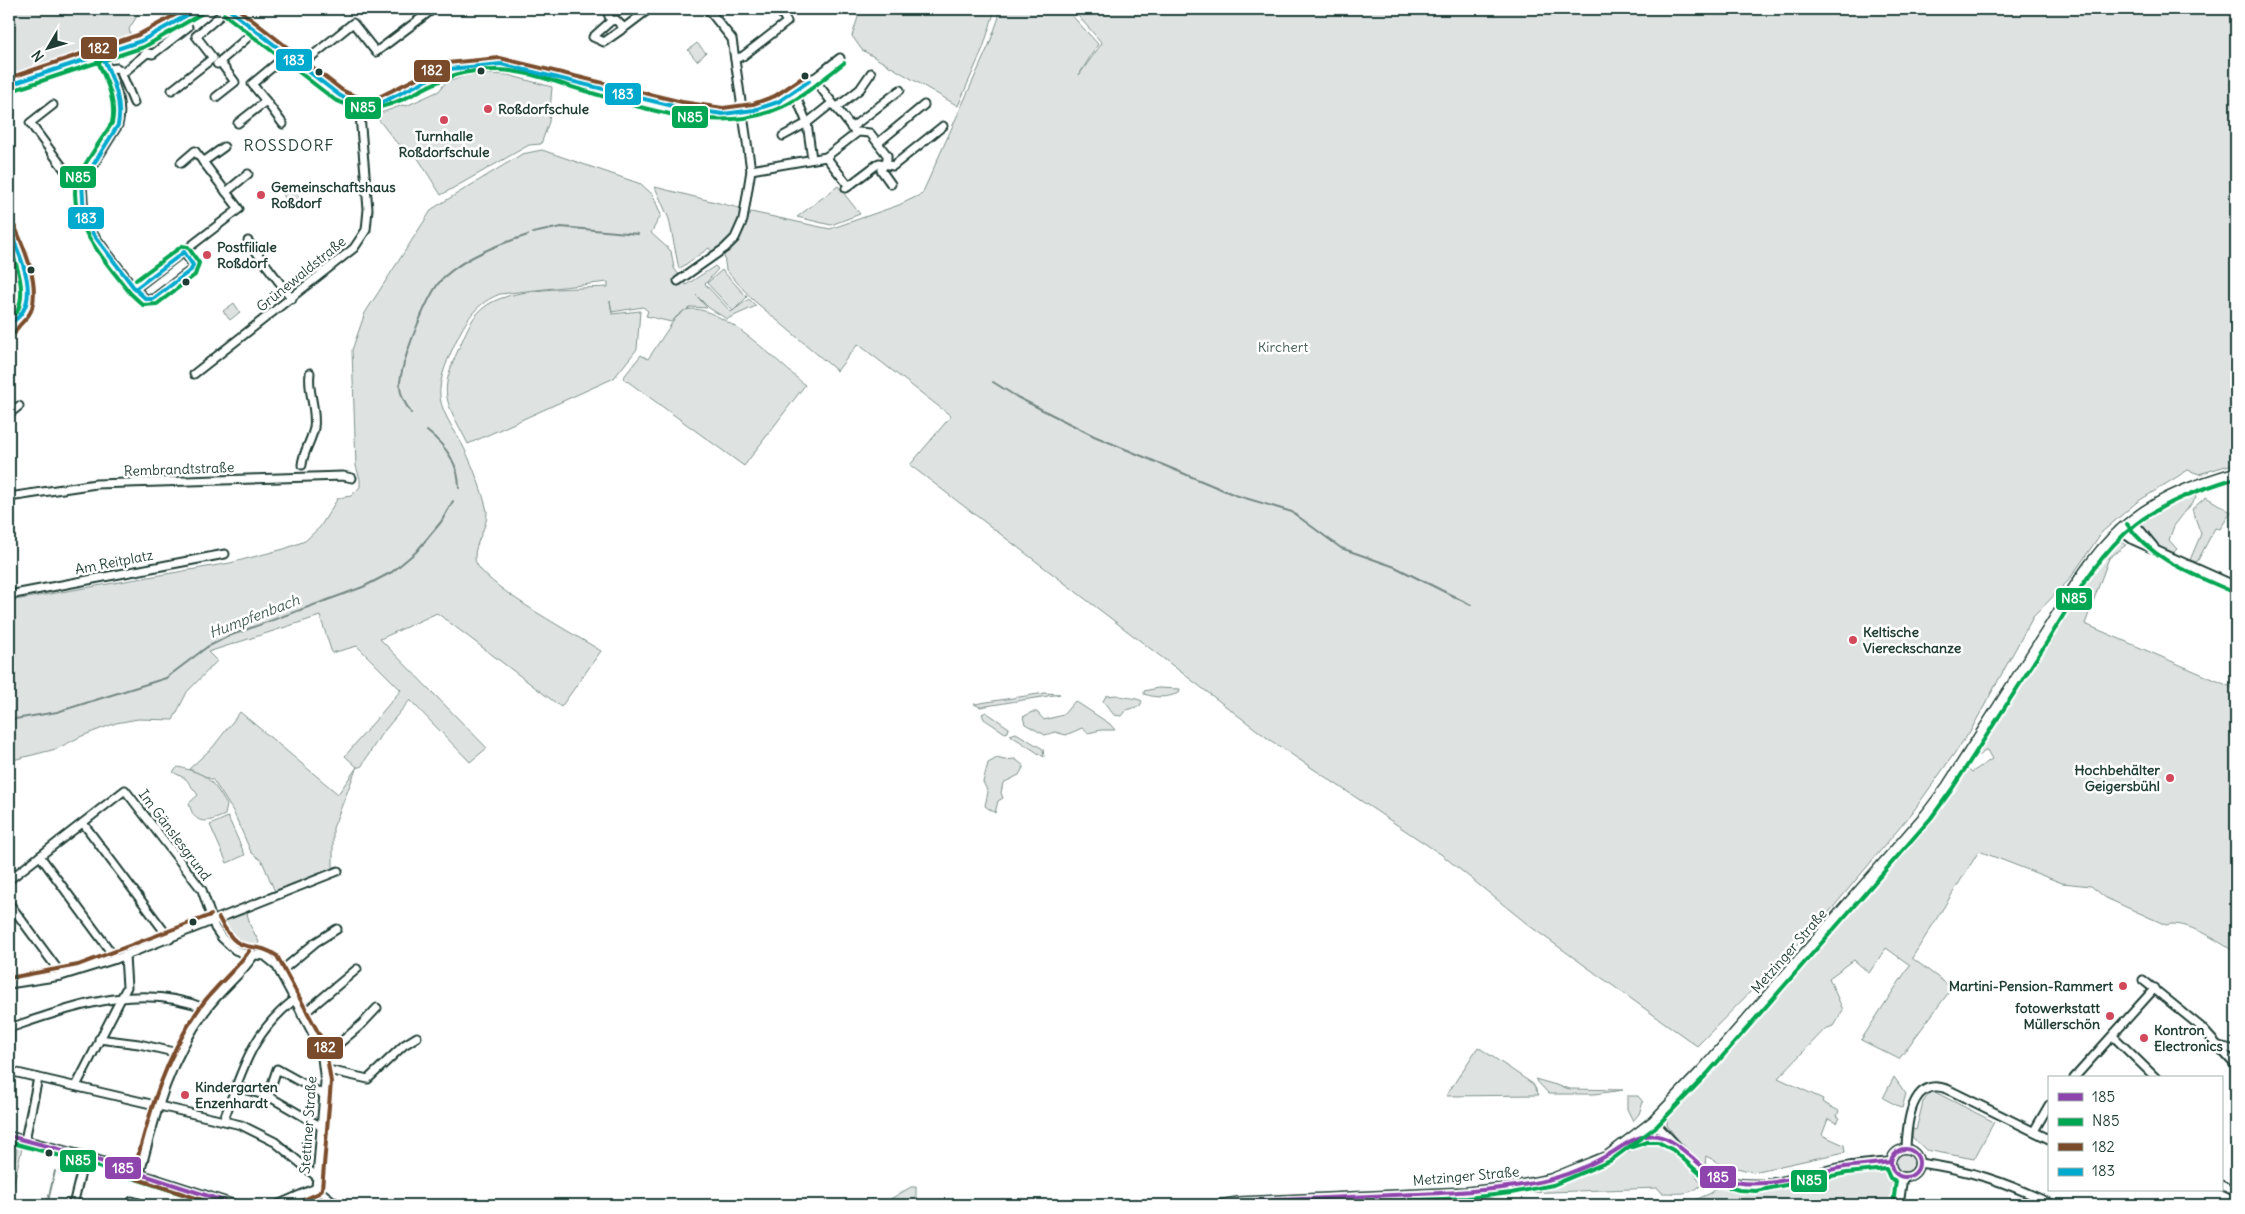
<svg xmlns="http://www.w3.org/2000/svg" width="2245" height="1214" font-family="Delius,sans-serif">
<rect width="100%" height="100%" fill="#fff"/>
<filter id="ink" filterUnits="userSpaceOnUse"><feTurbulence type="fractalNoise" baseFrequency=".02" numOctaves="2"/><feDisplacementMap in="SourceGraphic" scale="10" xChannelSelector="R" yChannelSelector="G"/><feConvolveMatrix kernelMatrix="1 2 1 2 8 2 1 2 1" color-interpolation-filters="sRGB"/></filter>
<g filter="url(#ink)">
<g fill="#dee3e2" stroke="#7e908b">
<path d="M9,9H150L139,13L129,29L132,40L9,79Z"/>
<path d="M851,9H993L994,13L983,48L958,106L862,50L852,36L858,17Z"/>
<path d="M997,9H1066L1098,44L1079,75L1102,43L1072,9H2236V463L2199,474L2188,470L2137,502L2102,532L2069,580L2033,617L1971,730L1912,813L1830,911L1697,1046L1531,927L1442,855L1270,740L910,465L951,416L858,344L837,371L752,299L726,270L724,255L738,240L751,212L830,229L899,205L922,194L989,45L999,17Z"/>
<path d="M697,43L706,53L697,61L688,50Z"/>
<path d="M488,74L508,75L552,87L549,122L541,144L529,145L441,195L416,155L396,142L375,115L403,105L406,106L439,91L445,83L465,76Z"/>
<path d="M542,150L641,184L653,195L661,215L651,233L671,251L674,268L686,285L715,266L718,269L705,284L731,312L749,299L756,306L727,319L709,308L696,295L707,308L691,307L686,310C718,301 780,364 805,385L744,466L623,378L641,355L648,359L676,317L685,310L671,322L646,316L648,311L643,307L612,312L610,301L612,314L640,311L637,349L614,378L468,444C446,400 437,396 459,348C465,335 470,319 482,309C507,286 575,289 608,287V282L500,294C477,303 468,317 457,339C449,357 438,378 440,398C443,416 457,433 465,450C474,469 482,490 487,511C488,529 474,541 475,559C478,583 578,636 601,651L561,707L437,613L380,639L487,748L470,762L410,700L380,736L361,767H357L333,828V870L276,894L262,861L251,852L233,811L213,780L189,769L213,747L240,712L338,794L357,767L345,756L401,690L357,646L332,653L320,616L208,652L217,661L187,692L173,720L138,719L116,723L82,736L56,749L9,761V601L230,563L284,549L305,541L320,527L338,498L351,496L360,487V479L356,466L352,350L365,313L432,209L522,154Z"/>
<path d="M838,186L860,214L831,225L797,217Z"/>
<path d="M292,187L300,198L289,205L283,194Z"/>
<path d="M655,187L743,209L733,237L714,254L709,248L679,269L669,219Z"/>
<path d="M9,245C15,260 31,305 11,316L9,315Z"/>
<path d="M722,270L747,297L733,311L707,283Z"/>
<path d="M234,303L240,312L230,320L223,311Z"/>
<path d="M2193,490L2196,498L2174,526L2169,540L2177,549L2173,553L2156,545L2139,525C2144,507 2177,497 2193,490Z"/>
<path d="M2206,497L2231,512L2220,529L2215,528L2197,562L2190,560L2201,534L2192,509Z"/>
<path d="M2121,542L2126,545L2109,558L2085,624L2236,689V953C2220,942 2185,919 2166,925L2106,898L2091,886L2062,883L1979,851L1912,958L1952,988L1899,1059L1861,1040L1910,965L1886,948L1869,973L1854,960L1829,978L1843,1010L1833,1026L1825,1029L1778,1078L1823,1099L1822,1102L1839,1111L1837,1116L1840,1118L1837,1123L1828,1119L1822,1135L1844,1145L1845,1152L1753,1172L1721,1164L1706,1156L1705,1165C1689,1154 1678,1141 1667,1125L1668,1116L1924,824L1965,765L1972,772L1992,759L1987,750L1976,757L1972,754C1993,721 2095,548 2121,542Z"/>
<path d="M1158,688L1180,689L1179,693C1166,698 1156,698 1144,694V691Z"/>
<path d="M1045,693L1060,694L980,707L974,704Z"/>
<path d="M1117,695C1125,698 1134,697 1142,701L1140,706L1126,710L1121,716L1114,715L1103,701L1106,696Z"/>
<path d="M1075,701L1110,724L1115,730H1101L1088,733L1082,728L1066,735L1055,732L1045,735L1025,724L1023,717L1032,712H1037L1044,720L1063,715Z"/>
<path d="M986,712L1009,728L1008,732L1005,733L984,719L982,714Z"/>
<path d="M1016,733L1043,749L1044,757L1010,735Z"/>
<path d="M997,758L1004,760L1015,759L1024,766L1019,775L1003,783L1001,793L1003,798L998,801L995,813L985,806L988,792L983,782L988,763Z"/>
<path d="M178,767C208,774 211,779 227,805L225,815C207,823 194,826 189,803L198,795L186,779L173,772Z"/>
<path d="M228,817L245,855L227,863L210,825Z"/>
<path d="M247,913L250,925L259,942L255,948L239,947L227,938L217,924Z"/>
<path d="M1478,1047L1533,1084L1539,1095L1446,1096Z"/>
<path d="M1894,1077L1906,1094L1902,1108L1883,1098Z"/>
<path d="M1535,1079L1570,1089L1623,1090L1594,1094H1549Z"/>
<path d="M1930,1092H1935L1994,1122L1974,1159L1926,1150L1912,1137L1913,1129L1916,1130L1923,1102Z"/>
<path d="M1627,1096H1638L1643,1102L1639,1114L1633,1121L1627,1109Z"/>
<path d="M9,1141L23,1144L9,1203V1186L17,1149L9,1147Z"/>
<path d="M1647,1141C1670,1141 1689,1166 1702,1184C1691,1196 1677,1193 1662,1193L1658,1188L1523,1193L1610,1163Z"/>
<circle cx="1905" cy="1162" r="10"/>
<path d="M1862,1171L1886,1173C1895,1183 1894,1192 1891,1205H1696L1695,1200L1711,1193L1717,1186L1744,1191H1764Z"/>
<path d="M911,1187H916V1205H880Z"/>
</g>
<g fill="none" stroke-linecap="round" stroke-linejoin="round">
<g stroke="#758883" stroke-width="2">
<path d="M533,233L561,227L638,234"/>
<path d="M993,382L1017,397L1094,436L1235,495L1292,512L1341,548L1395,567L1471,605"/>
<path d="M411,413C405,403 399,394 400,382C403,358 427,293 444,277C467,256 499,244 528,235"/>
<path d="M427,431C445,445 459,464 459,488"/>
<path d="M9,720L57,712L166,678L207,647L229,636L363,587L392,572L416,552L441,522L453,501"/>
<path d="M47,1205L55,1171"/>
</g>
<defs>
<g id="minor">
<path d="M228,9L339,95C389,124 424,68 472,65C482,65 493,63 502,64C584,74 700,138 778,102C801,91 820,73 840,58"/>
<path d="M606,9L611,21"/>
<path d="M616,20L624,28L604,42L593,37L611,21Z"/>
<path d="M624,28L649,9"/>
<path d="M102,55C111,77 125,102 118,125L82,183L84,215L93,234L135,289L146,299H153L191,270L193,265L184,252"/>
<path d="M735,59L743,56L787,22L779,9"/>
<path d="M217,64L256,30"/>
<path d="M301,65L353,23L376,52L433,9"/>
<path d="M108,69L117,68L120,70L134,103"/>
<path d="M123,73L147,53L153,54L188,27L184,18"/>
<path d="M813,78L856,133"/>
<path d="M9,85L141,41L198,9"/>
<path d="M172,90L213,58L196,36L228,9"/>
<path d="M794,92L807,123L812,159"/>
<path d="M216,97L235,82L220,62"/>
<path d="M266,101L283,124"/>
<path d="M53,105L30,123L70,177L82,183"/>
<path d="M836,108L860,89L871,73"/>
<path d="M238,123L266,101L252,84L287,55"/>
<path d="M851,128L900,90"/>
<path d="M783,136L807,123L832,103"/>
<path d="M878,143L924,105"/>
<path d="M826,157L849,186"/>
<path d="M203,162L224,147"/>
<path d="M751,170L826,157L858,132L870,133L887,155V160L881,170L891,184"/>
<path d="M846,188L879,163L893,166L943,126"/>
<path d="M226,192L248,174"/>
<path d="M9,230C18,248 44,313 12,322L9,331"/>
<path d="M248,241L292,299"/>
<path d="M678,281L725,248L735,238L743,220L751,170L732,39L708,9"/>
<path d="M135,289L239,209L195,151L181,163"/>
<path d="M194,374L354,248L366,230L368,209L359,104"/>
<path d="M9,414L19,406"/>
<path d="M302,465C303,452 311,442 314,428C317,408 307,391 310,373"/>
<path d="M9,497L96,484L343,476L352,478"/>
<path d="M2132,520L2154,547"/>
<path d="M2119,530L2133,540L2236,586"/>
<path d="M9,595L225,554"/>
<path d="M83,823L170,939"/>
<path d="M40,856L116,959"/>
<path d="M9,880L125,790L202,890L215,928L222,938L235,950L245,954L265,956L276,965L312,1032L322,1058L325,1082L316,1188L277,1205"/>
<path d="M9,903L59,971L61,976"/>
<path d="M280,972L316,942L337,929"/>
<path d="M2143,980L2201,1027L2236,1066"/>
<path d="M9,984L61,976L116,959L338,871"/>
<path d="M302,1015L357,969"/>
<path d="M2113,1036L2156,1078"/>
<path d="M99,1039L139,1044L178,1053"/>
<path d="M2219,1046L2236,1050"/>
<path d="M9,1051V1028C73,1007 140,981 207,1009"/>
<path d="M322,1058L362,1024L377,1008"/>
<path d="M324,1069L368,1079L404,1045L417,1037"/>
<path d="M9,1071L241,1125L275,1142L317,1177"/>
<path d="M2074,1078L2155,988"/>
<path d="M76,1086L127,987L125,956"/>
<path d="M236,1087L268,1096L277,1069L324,1095"/>
<path d="M268,1096L320,1126"/>
<path d="M224,1119C243,1069 250,1035 294,1000"/>
<path d="M1653,1121C1673,1141 1693,1167 1720,1178C1759,1194 1805,1174 1844,1167C1859,1164 1875,1163 1890,1162"/>
<path d="M2034,1131L2049,1105"/>
<path d="M9,1136L85,1156L236,1205"/>
<path d="M25,1140L38,1078"/>
<path d="M1630,1141C1645,1136 1655,1134 1670,1142"/>
<path d="M1906,1148C1907,1124 1911,1076 1947,1089L2049,1139"/>
<circle cx="1905" cy="1163" r="14"/>
<path d="M1919,1163C1968,1169 2009,1183 2053,1205"/>
<path d="M140,1173C156,1112 168,1062 206,1010C220,990 241,975 254,955"/>
<path d="M2221,1185L2236,1192"/>
<path d="M316,1188L338,1205"/>
<path d="M73,1205L85,1156"/>
<path d="M131,1205L132,1201L146,1205"/>
<path d="M187,1205L192,1191"/>
<path d="M1899,1205L1903,1177"/>
</g>
<path id="major" d="M1219,1205L1238,1202L1467,1192L1510,1187L1551,1179L1607,1156L1653,1121L1702,1070L1926,814L1947,786C1979,736 2011,686 2043,636C2070,594 2093,549 2133,519C2164,495 2199,483 2236,472"/>
</defs>
<use href="#minor" stroke="#1f3d34" stroke-width="11"/>
<use href="#major" stroke="#1f3d34" stroke-width="12"/>
<use href="#minor" stroke="#fff" stroke-width="7"/>
<use href="#major" stroke="#fff" stroke-width="9"/>
<defs>
<g id="bus-1">
<path d="M9,1136L85,1156L236,1205"/>
<circle cx="1905" cy="1163" r="14"/>
<path d="M1219,1205L1238,1202C1290,1200 1341,1197 1393,1195C1438,1193 1483,1192 1528,1184C1554,1180 1583,1169 1606,1156C1620,1149 1630,1138 1646,1136C1677,1131 1696,1170 1723,1179C1762,1192 1805,1174 1845,1167C1860,1165 1875,1164 1890,1162"/>
</g>
<g id="bus-2">
<path d="M224,14L335,100C386,124 410,89 455,75C468,71 483,70 497,70C525,70 555,82 582,90C643,108 720,136 782,107C805,96 824,78 844,63"/>
<path d="M96,57C105,78 117,99 112,123C105,134 78,173 76,182C68,223 107,263 130,293"/>
<path d="M11,91L144,47L201,14"/>
<path d="M9,245C17,265 27,291 17,312L9,317"/>
<path d="M130,293L143,305L157,304L195,275L199,263L188,247L182,246L136,280"/>
<path d="M2127,524C2153,561 2193,574 2233,592"/>
<path d="M9,1142L83,1162L217,1205"/>
<path d="M1632,1147L1647,1142H1658L1673,1150L1698,1172L1717,1184L1739,1190L1756,1191L1847,1173L1886,1169L1890,1178L1896,1181L1893,1204"/>
<path d="M1307,1205L1467,1198L1511,1193L1553,1185L1610,1161L1657,1126L1707,1074L1931,818L1952,789C1984,740 2015,691 2047,642C2073,600 2097,555 2136,524C2166,501 2201,489 2236,478"/>
</g>
<g id="bus-3">
<path d="M238,9L342,90C355,97 364,99 379,97L447,63L500,58L682,102L723,108L753,104L775,96L805,76"/>
<path d="M9,78L138,35L186,9"/>
<path d="M15,227C25,250 39,282 32,308C29,320 18,323 15,333"/>
<path d="M219,918C241,961 250,937 277,956L325,1045L331,1082L322,1189L319,1193L292,1205"/>
<path d="M9,978L78,965L211,915"/>
<path d="M217,1205L137,1179L134,1172C149,1113 165,1056 201,1006C215,986 235,971 249,951"/>
</g>
<g id="bus-4">
<path d="M228,9L339,95L353,103L368,105L381,103L449,69L501,64L681,108L723,114L754,110L778,102L809,81"/>
<path d="M102,55C112,78 123,100 118,125L82,183L84,215L93,234L135,289L146,299H153L191,270L193,265L184,252"/>
<path d="M9,85L141,41L198,9"/>
<path d="M9,230C21,256 43,303 12,322"/>
<path d="M135,289L184,252"/>
</g>
</defs>
<use href="#bus-1" stroke="#fff" stroke-width="8"/>
<use href="#bus-2" stroke="#fff" stroke-width="8"/>
<use href="#bus-3" stroke="#fff" stroke-width="8"/>
<use href="#bus-4" stroke="#fff" stroke-width="8"/>
<use href="#bus-1" stroke="#8e44ad" stroke-width="4"/>
<use href="#bus-2" stroke="#00a651" stroke-width="4"/>
<use href="#bus-3" stroke="#7a4b2a" stroke-width="4"/>
<use href="#bus-4" stroke="#00a9ce" stroke-width="4"/>
</g>
</g>
<g fill="#1f3d34" stroke="#fff" stroke-width="2">
<circle cx="481" cy="71" r="4.5"/>
<circle cx="319" cy="72" r="4.5"/>
<circle cx="805" cy="76" r="4.5"/>
<circle cx="31" cy="270" r="4.5"/>
<circle cx="186" cy="282" r="4.5"/>
<circle cx="193" cy="922" r="4.5"/>
<circle cx="49" cy="1153" r="4.5"/>
</g>
<g fill="#d1495b" stroke="#fff" stroke-width="2">
<circle cx="488" cy="109" r="5"/>
<circle cx="444" cy="120" r="5"/>
<circle cx="261" cy="195" r="5"/>
<circle cx="207" cy="255" r="5"/>
<circle cx="1853" cy="640" r="5"/>
<circle cx="2170" cy="778" r="5"/>
<circle cx="2123" cy="986" r="5"/>
<circle cx="2110" cy="1016" r="5"/>
<circle cx="2144" cy="1038" r="5"/>
<circle cx="185" cy="1095" r="5"/>
</g>
<g text-anchor="middle" dominant-baseline="central" stroke-width="5" stroke-linejoin="round" paint-order="stroke">
<g font-size="14" font-weight="bold" fill="#1f3d34" stroke="#fff" text-anchor="start">
<text x="498" y="109">Roßdorfschule</text>
<text x="444" y="136" text-anchor="middle">Turnhalle<tspan x="444" dy="16">Roßdorfschule</tspan></text>
<text x="271" y="187">Gemeinschaftshaus<tspan x="271" dy="16">Roßdorf</tspan></text>
<text x="217" y="247">Postfiliale<tspan x="217" dy="16">Roßdorf</tspan></text>
<text x="1863" y="632">Keltische<tspan x="1863" dy="16">Viereckschanze</tspan></text>
<text x="2160" y="770" text-anchor="end">Hochbehälter<tspan x="2160" dy="16">Geigersbühl</tspan></text>
<text x="2113" y="986" text-anchor="end">Martini-Pension-Rammert</text>
<text x="2100" y="1008" text-anchor="end">fotowerkstatt<tspan x="2100" dy="16">Müllerschön</tspan></text>
<text x="2154" y="1030">Kontron<tspan x="2154" dy="16">Electronics</tspan></text>
<text x="195" y="1087">Kindergarten<tspan x="195" dy="16">Enzenhardt</tspan></text>
</g>
<g font-size="14" fill="#1f3d34" stroke="#fff">
<text transform="translate(301 274) rotate(-39)">Grünewaldstraße</text>
<text transform="translate(179 469) rotate(-2)">Rembrandtstraße</text>
<text transform="translate(114 562) rotate(-11)">Am Reitplatz</text>
<text transform="translate(175 835) rotate(53)">Im Gänslesgrund</text>
<text transform="translate(1789 951) rotate(-49)">Metzinger Straße</text>
<text transform="translate(308 1125) rotate(-86)">Stettiner Straße</text>
<text transform="translate(1466 1176) rotate(-5)">Metzinger Straße</text>
</g>
<g font-size="14" fill="#455e57" stroke="#fff">
<text x="1283" y="347">Kirchert</text>
</g>
<g font-size="15" font-style="italic" fill="#4a625b" stroke="#fff">
<text transform="translate(254 616) rotate(-21)">Humpfenbach</text>
</g>
<g font-size="16" letter-spacing="1" fill="#1f3d34" stroke="#fff">
<text x="289" y="145">ROSSDORF</text>
</g>
</g>
<g stroke="#fff" stroke-width="2">
<rect x="80" y="36" width="38" height="24" rx="5" fill="#7a4b2a"/>
<rect x="275" y="48" width="38" height="24" rx="5" fill="#00a9ce"/>
<rect x="413" y="59" width="38" height="24" rx="5" fill="#7a4b2a"/>
<rect x="604" y="82" width="38" height="24" rx="5" fill="#00a9ce"/>
<rect x="344" y="96" width="38" height="24" rx="5" fill="#00a651"/>
<rect x="671" y="105" width="38" height="24" rx="5" fill="#00a651"/>
<rect x="59" y="165" width="38" height="24" rx="5" fill="#00a651"/>
<rect x="67" y="206" width="38" height="24" rx="5" fill="#00a9ce"/>
<rect x="2055" y="587" width="38" height="24" rx="5" fill="#00a651"/>
<rect x="306" y="1036" width="38" height="24" rx="5" fill="#7a4b2a"/>
<rect x="59" y="1149" width="38" height="24" rx="5" fill="#00a651"/>
<rect x="104" y="1156" width="38" height="24" rx="5" fill="#8e44ad"/>
<rect x="1699" y="1165" width="38" height="24" rx="5" fill="#8e44ad"/>
<rect x="1790" y="1169" width="38" height="24" rx="5" fill="#00a651"/>
</g>
<g font-size="14" text-anchor="middle" font-weight="bold" fill="#fff">
<text x="99" y="53">182</text>
<text x="294" y="65">183</text>
<text x="432" y="75">182</text>
<text x="623" y="99">183</text>
<text x="363" y="112">N85</text>
<text x="690" y="122">N85</text>
<text x="78" y="182">N85</text>
<text x="86" y="223">183</text>
<text x="2074" y="603">N85</text>
<text x="325" y="1052">182</text>
<text x="78" y="1165">N85</text>
<text x="123" y="1173">185</text>
<text x="1718" y="1182">185</text>
<text x="1809" y="1185">N85</text>
</g>
<rect width="2245" height="1214" fill="none" stroke="#fff" stroke-width="30"/>
<rect x="15" y="15" width="2215" height="1184" fill="none" stroke="#1f3d34" stroke-width="2" filter="url(#ink)"/>
<rect x="2048" y="1076" width="175" height="115" fill="#ffffff" stroke="#a5b1ae"/>
<rect x="2058" y="1093" width="25" height="8" fill="#8e44ad" stroke="#a5b1ae"/>
<text x="2092" y="1102" font-size="15" fill="#1f3d34">185</text>
<rect x="2058" y="1118" width="25" height="8" fill="#00a651" stroke="#a5b1ae"/>
<text x="2092" y="1126" font-size="15" fill="#1f3d34">N85</text>
<rect x="2058" y="1143" width="25" height="8" fill="#7a4b2a" stroke="#a5b1ae"/>
<text x="2092" y="1152" font-size="15" fill="#1f3d34">182</text>
<rect x="2058" y="1168" width="25" height="8" fill="#00a9ce" stroke="#a5b1ae"/>
<text x="2092" y="1176" font-size="15" fill="#1f3d34">183</text>
<g transform="translate(48 48) rotate(232)" stroke="#ffffff" stroke-width="4" paint-order="stroke">
<path d="M0-4L9 19L0 12L-9 19Z" fill="#1f3d34"/>
<text y="-8" font-size="14" font-weight="bold" text-anchor="middle" fill="#1f3d34">N</text>
</g>
</svg>
